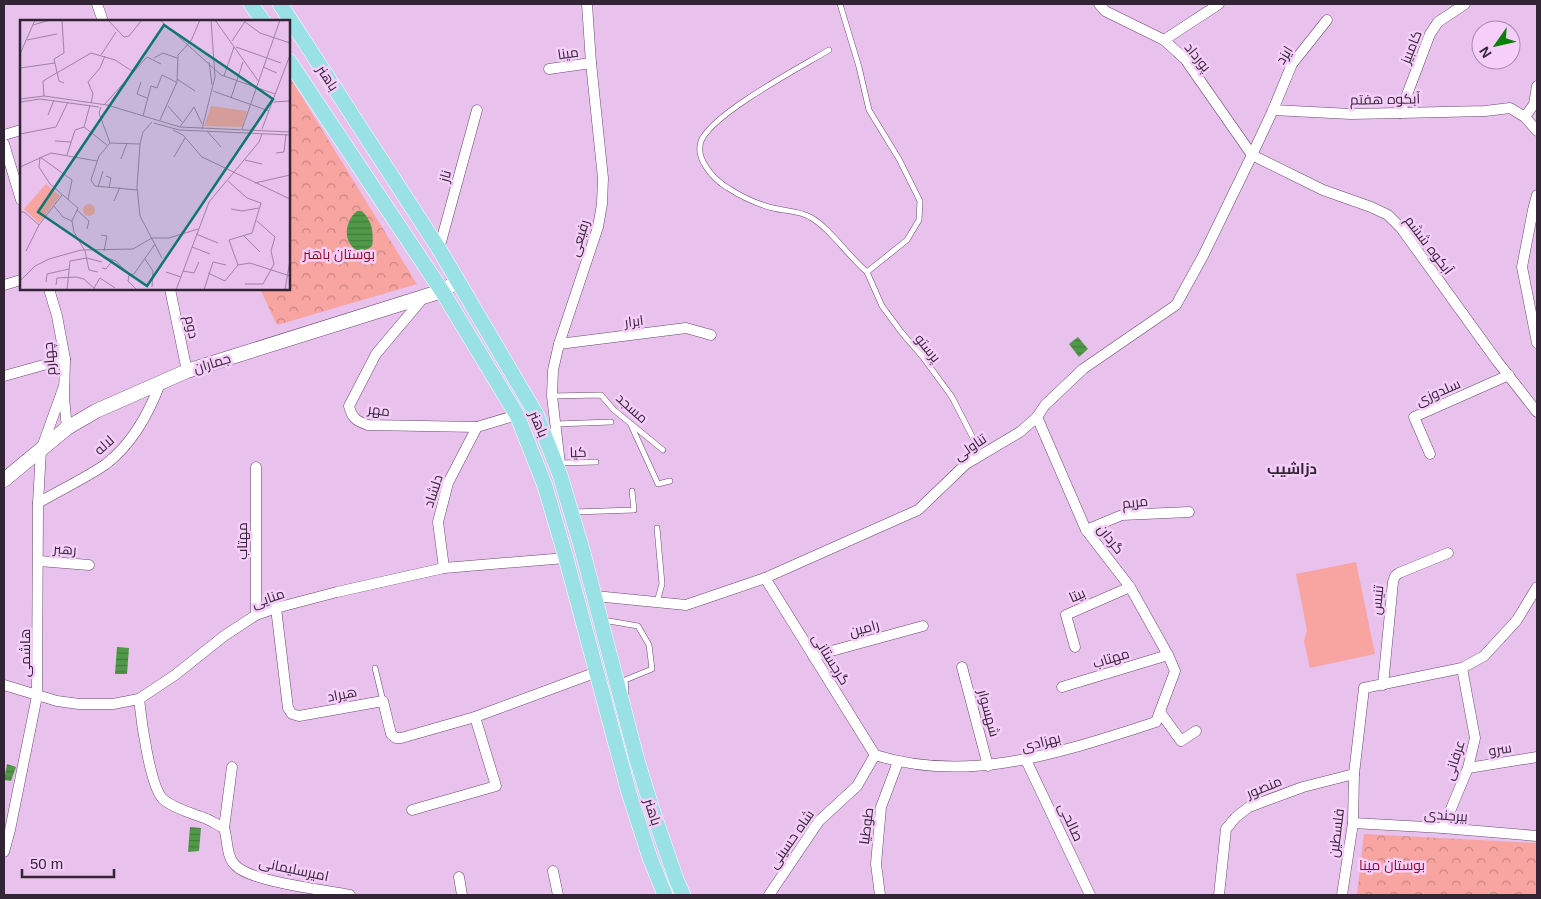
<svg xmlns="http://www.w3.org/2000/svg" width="1541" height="899" font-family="Arial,Cairo,sans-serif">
<defs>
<pattern id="park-crowns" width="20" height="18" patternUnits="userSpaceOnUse" patternTransform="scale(1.25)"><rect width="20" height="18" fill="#f8a4a1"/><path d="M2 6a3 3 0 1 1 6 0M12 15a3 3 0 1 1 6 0" fill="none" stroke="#c98584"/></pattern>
<pattern id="water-rules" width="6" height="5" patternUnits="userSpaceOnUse" patternTransform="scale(1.25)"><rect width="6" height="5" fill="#4f9948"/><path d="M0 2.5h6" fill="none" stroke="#427d3d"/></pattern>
</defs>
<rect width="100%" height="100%" fill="#e8c1ed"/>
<g fill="url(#park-crowns)">
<path d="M289,76L417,284L277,325L260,289H289Z"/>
<path d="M1364,834L1537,843V895H1357Z"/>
</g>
<path fill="#f8a4a1" d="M1356,562L1375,654L1310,668L1304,641L1307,630L1296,574Z"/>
<g fill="url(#water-rules)">
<path d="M357,211H362C372,221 374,232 372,246L364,252C343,250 342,223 357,211Z"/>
<path d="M1078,337L1088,349L1079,357L1069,344Z"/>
<path d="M117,647L129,648L127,674H115Z"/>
<path d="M7,764L16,767L11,781L4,780Z"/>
<path d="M190,827L201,828L199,851L188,852Z"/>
</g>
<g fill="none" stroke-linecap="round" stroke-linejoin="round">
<defs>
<g id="lane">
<path d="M829,50C799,68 717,111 702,139C693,157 713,179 728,188C742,197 757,204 773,208C785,211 800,211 810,217C829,227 848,256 867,272L907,240L919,220L920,201L899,159L869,110L859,67L840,4"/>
<path d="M867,272L882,306L902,333L922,356L952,397L973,438"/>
<path d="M552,396L601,395L614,410L663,450"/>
<path d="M556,424L611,422"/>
<path d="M631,425L658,484L670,481"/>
<path d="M560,463L596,462"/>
<path d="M574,512L634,510L632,491"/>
<path d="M657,602L662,584L657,528"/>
<path d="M603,620L638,626L649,645L652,669L625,680L626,692"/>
<path d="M375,668L383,701"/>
</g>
<g id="street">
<path d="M97,4L103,21"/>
<path d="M1099,4L1105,11L1164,40L1185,59L1252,155L1323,190L1371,207L1388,215L1401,228L1497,361L1537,412"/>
<path d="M1164,40L1219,4"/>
<path d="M549,69L591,63"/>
<path d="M1273,110L1351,114L1400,113L1485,111L1510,108L1525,117L1537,131"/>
<path d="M1400,113L1430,34L1438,22L1465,4"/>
<path d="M1525,117L1534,104L1537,86"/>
<path d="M4,135L21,130"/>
<path d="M4,144L21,200"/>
<path d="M1537,195L1533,210L1522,267L1537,343"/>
<path d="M439,249L477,110"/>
<path d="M4,285L21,280"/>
<path d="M49,289L57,316L65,359L64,398L67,428"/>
<path d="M170,289L187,371"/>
<path d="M424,297L376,354L349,406C352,418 356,421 368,425L477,427L517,415"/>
<path d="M559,344L686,328L711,335"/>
<path d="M4,376L65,359"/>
<path d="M1430,454L1414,417L1509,375"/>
<path d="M560,464L552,396L553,370L559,344L598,227L602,204L603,178L591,63L587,4"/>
<path d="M256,467V615"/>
<path d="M38,503C60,490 86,478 106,464C132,444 150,411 161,381"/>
<path d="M1086,530L1122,515L1189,512"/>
<path d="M39,561L89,565"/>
<path d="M444,568L438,522L448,483L477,427"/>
<path d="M765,578L875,755"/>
<path d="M595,596L686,605L765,578L918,510L966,464L1020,432L1037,417L1045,405L1083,369L1176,305L1204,254L1252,155L1273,110L1292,64L1327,20"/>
<path d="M276,608L288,708L292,714L299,716L383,701L391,734L396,738H401L475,717L597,672"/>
<path d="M1075,647L1066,615L1130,587"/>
<path d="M813,656L923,626"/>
<path d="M962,667L988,766"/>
<path d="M4,685L57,701L79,704H113L139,699L175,675L224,636L256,615L276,608L337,592L444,568L566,558"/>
<path d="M1383,685L1393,582L1395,576L1399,573L1448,553"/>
<path d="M1062,687L1168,655"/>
<path d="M139,699C141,718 150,789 164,800C177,810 192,813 207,819C213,822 218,825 224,828C228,840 226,856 235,865C250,882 326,890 350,895"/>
<path d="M1160,712L1181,741L1196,731"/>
<path d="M875,755C971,785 1064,751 1156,722L1175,671L1168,655L1130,587L1086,530L1037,417"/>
<path d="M1026,760L1090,895"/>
<path d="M1468,768L1537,757"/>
<path d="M412,810L496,786L475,717"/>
<path d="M1353,823L1443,828L1537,836"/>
<path d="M224,828L232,767"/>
<path d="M1443,828L1468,768L1475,738L1462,668"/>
<path d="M4,852L10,830L37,696L38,503L41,450L64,386"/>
<path d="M553,871L558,895"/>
<path d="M459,877L462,895"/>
<path d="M769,895L819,821L857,786L875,755"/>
<path d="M880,895L876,864L881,807L898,762"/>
<path d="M1219,895L1226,829L1236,817L1249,807L1303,787L1354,774"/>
<path d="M1342,895L1353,823L1354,774L1364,688L1462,668L1484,656L1517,620L1537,587"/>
</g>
<path id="secondary" d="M4,480L67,428L96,411L187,371L442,291L458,281"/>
<g id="primary">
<path d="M251,4L263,21"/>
<path d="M280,4L439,249L536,414L560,475L582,549L637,760L653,812L676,879L683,895"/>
<path d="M289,61L442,291L517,415L545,486L566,558L629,793L650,858L665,895"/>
</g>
</defs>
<use href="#lane" stroke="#6a496f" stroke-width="6"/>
<use href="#street" stroke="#6a496f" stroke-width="11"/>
<use href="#secondary" stroke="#6a496f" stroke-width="15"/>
<use href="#primary" stroke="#fff" stroke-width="16"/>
<use href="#lane" stroke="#fff" stroke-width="5"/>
<use href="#street" stroke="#fff" stroke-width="10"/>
<use href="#secondary" stroke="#fff" stroke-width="14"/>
<use href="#primary" stroke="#9ae1e6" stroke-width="15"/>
</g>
<g text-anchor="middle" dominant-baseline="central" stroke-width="5" stroke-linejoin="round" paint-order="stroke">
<g font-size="14" fill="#332435" stroke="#f5cefa">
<text transform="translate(1411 47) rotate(-68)">کامبیز</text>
<text transform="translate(568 53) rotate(-8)">مینا</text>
<text transform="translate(1284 55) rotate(-58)">ایزد</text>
<text transform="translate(1198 57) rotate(51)">پورداد</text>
<text transform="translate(328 78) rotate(57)">باهنر</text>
<text transform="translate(1385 99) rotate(-1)">آبکوه هفتم</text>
<text transform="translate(445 176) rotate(-75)">ناز</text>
<text transform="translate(579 238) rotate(-73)">رفیعی</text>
<text transform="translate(1429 245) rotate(53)">آبکوه ششم</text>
<text transform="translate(634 321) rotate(-7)">ابرار</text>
<text transform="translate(192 327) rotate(78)">دوم</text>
<text transform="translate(928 348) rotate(51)">پرستو</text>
<text transform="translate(49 359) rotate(-95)">چهارم</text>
<text transform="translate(212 363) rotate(-17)">جماران</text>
<text transform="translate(1438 392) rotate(-24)">سلدوزی</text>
<text transform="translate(632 408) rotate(42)">مسجد</text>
<text transform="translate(379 410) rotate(7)">مهر</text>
<text transform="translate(539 424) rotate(67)">باهنر</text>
<text transform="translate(104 445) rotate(-42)">لاله</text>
<text transform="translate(970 447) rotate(-34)">تناولی</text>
<text transform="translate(578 452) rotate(-2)">کیا</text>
<text transform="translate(433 491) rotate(-72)">دلشاد</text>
<text transform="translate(1135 502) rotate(-6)">مریم</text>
<text transform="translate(1111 539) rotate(52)">گردان</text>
<text transform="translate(242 541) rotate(-90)">مهتاب</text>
<text transform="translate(65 549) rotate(4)">رهبر</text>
<text transform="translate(1077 595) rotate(-24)">بیتا</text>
<text transform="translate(268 598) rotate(-19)">منایی</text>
<text transform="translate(1377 600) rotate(-84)">تنیس</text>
<text transform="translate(864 628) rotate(-15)">رامین</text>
<text transform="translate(25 653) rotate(-90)">هاشمی</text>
<text transform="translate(1111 658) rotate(-17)">مهتاب</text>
<text transform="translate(831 659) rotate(58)">گرجستانی</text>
<text transform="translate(342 694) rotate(-11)">هیراد</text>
<text transform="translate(989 713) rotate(75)">شهسوار</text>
<text transform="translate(1041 742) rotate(-14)">بهزادی</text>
<text transform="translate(1500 749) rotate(-9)">سرو</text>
<text transform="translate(1454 760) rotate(-73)">عرفانی</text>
<text transform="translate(1264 787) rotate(-22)">منصور</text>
<text transform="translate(653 812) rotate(72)">باهنر</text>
<text transform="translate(1446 815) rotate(4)">بیرجندی</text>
<text transform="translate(1071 822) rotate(65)">صالحی</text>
<text transform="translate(866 826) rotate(-83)">طوطیا</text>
<text transform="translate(1336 833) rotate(-83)">فلسطین</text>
<text transform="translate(791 839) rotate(-55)">شاه حسینی</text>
<text transform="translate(294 869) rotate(12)">امیرسلیمانی</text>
</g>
<g font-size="14" fill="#94061f" stroke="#f5cefa">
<text x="339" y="254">بوستان باهنر</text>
<text x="1392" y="865">بوستان مینا</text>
</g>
<g font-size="15" font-weight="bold" fill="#332435" stroke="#f5cefa">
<text x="1292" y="468">دزاشیب</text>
</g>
</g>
<g transform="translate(20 20)">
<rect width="270" height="270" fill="#e8c1ed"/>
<path d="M191,86L227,91L222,107L184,106ZM26,164L40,176L19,203L4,189Z" fill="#f8a4a1"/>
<path d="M63 190a6 6 0 1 1 12 0a6 6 0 1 1-12 0Z" fill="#f8a4a1"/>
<path fill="none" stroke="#a082a3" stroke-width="1" d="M42,0L44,33L34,39L39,61L44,63M88,0L104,17L109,16L122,0M140,0L201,55M195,0L239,62M225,2L240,13L270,23M13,5L30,0M7,20L37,14M212,21L226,0M216,27L261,43M0,34L15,0M81,35L96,12M134,38L143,33L157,38M189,42L192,65M243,47L257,53M0,48L35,43M201,55L255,74M204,56L214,27M157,59L175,71M121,62L117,74L127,78M193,71L249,91M24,76L23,61L71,33L95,40L112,51M211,78L223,42M0,79L24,76L87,85L160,107L270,112M0,82L20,79L79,87M253,82L270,81M71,83L73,74L68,62L80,48L85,36M84,85L127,37L141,44M148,86L162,102M81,87L79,93L90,123M28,95L34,80M123,96L131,66L137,68L142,55L156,62M140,100L157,62L158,35L171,21L180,0M132,102L123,112L120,124L117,167L120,196L142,238M134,103L159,110L270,115M64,107L87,125M160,107L174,87L182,104M182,109L195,57L191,0M222,109L260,0M242,109L270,35M153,110L163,115L182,137L270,179M187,111L201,127M0,114L36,107L48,82M35,121L51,122M90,123L79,136L71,160L75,166L117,170M90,123L120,124M256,133L264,132L266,114M47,135L55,110L64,107L70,85M20,137L19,147L30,164L58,188L52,201L54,212L65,231L69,250L78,252M20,137L52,160L48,180M154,137L165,118M101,139L107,123M225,140L242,144M0,147L31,133L77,141M86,156L91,158L89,168M208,161L227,178L241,183L232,213L209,220L218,245M235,163L270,155M78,167L83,151M94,181L100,167M34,186L43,197L52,201M211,189L222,191L239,188M57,190L69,201L67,209M0,192H4L19,205M176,214L198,223M81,215L87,216L84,231M224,216L240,232M172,227L190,234M6,231L19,205L42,175M84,237L96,241L109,255L114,254L135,224M125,239L133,251L132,267M218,245L230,243L270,256M82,248L86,249L93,240M163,251L174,253L179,242M146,252L161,257M188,253L205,261L218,245M109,255L108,261L117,270M0,261L15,246L29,239L61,230L113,229L132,218H149L178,209M26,262L27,254L49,249M225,264H243L254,244L251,231L255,217L237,201M36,265L37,258L56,257L64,259L76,270M74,268L80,258L95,268M47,270L50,241L67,238L82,242M156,270L189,182L239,122L242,114M184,270L193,242L206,245M265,270L270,240"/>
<path fill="#0f766e" fill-opacity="0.15" stroke="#0f766e" stroke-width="2.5" d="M144,5L253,79L127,266L18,192Z"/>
<rect width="270" height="270" fill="none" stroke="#332435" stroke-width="2.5"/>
</g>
<rect width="1541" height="899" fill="none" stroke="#332435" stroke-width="10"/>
<g transform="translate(1496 45) rotate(236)"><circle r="24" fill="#f5cefa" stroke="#a78aab"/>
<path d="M0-4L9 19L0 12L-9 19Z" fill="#058300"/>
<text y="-8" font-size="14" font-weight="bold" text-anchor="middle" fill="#332435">N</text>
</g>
<path d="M22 869v8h92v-8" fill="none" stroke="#332435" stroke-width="2.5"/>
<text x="30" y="869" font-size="15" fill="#332435" stroke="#f5cefa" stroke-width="4" paint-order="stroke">50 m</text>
</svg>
